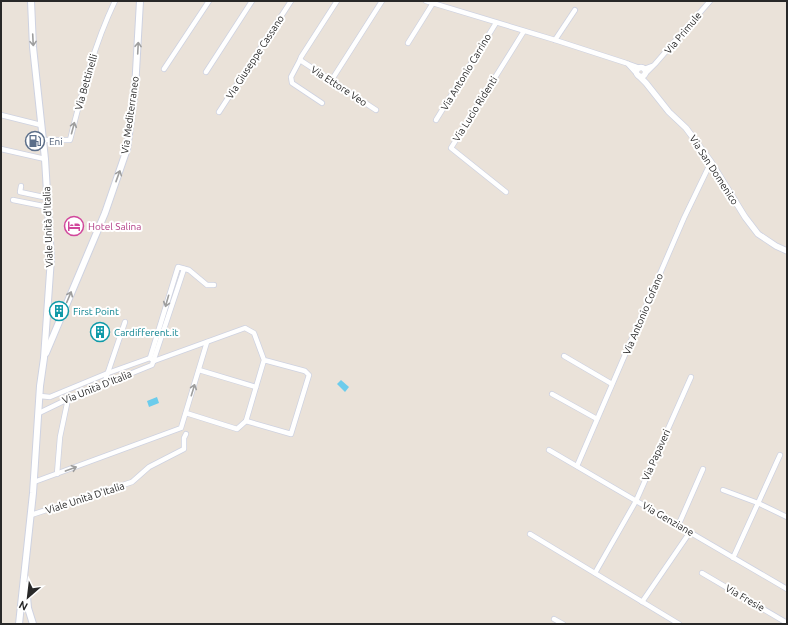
<svg xmlns="http://www.w3.org/2000/svg" width="788" height="625" font-family="Ubuntu,sans-serif">
<rect width="100%" height="100%" fill="#eae2d9"/>
<g fill="#6cccec">
<path d="M341,380L349,387L345,392L337,384Z"/>
<path d="M157,397L159,403L149,407L147,401Z"/>
</g>
<g fill="none" stroke-linecap="round" stroke-linejoin="round">
<defs>
<g id="minor">
<path d="M337,1L301,57L300,60L376,110"/>
<path d="M426,1L555,40L626,63L640,68"/>
<path d="M555,40L575,10"/>
<path d="M408,43L433,3"/>
<path d="M300,60L291,77L292,83L322,103"/>
<path d="M628,64L637,74"/>
<path d="M164,69L209,1"/>
<path d="M644,69L652,66"/>
<path d="M206,72L252,1"/>
<path d="M646,73L655,64L710,1"/>
<path d="M331,81L382,1"/>
<path d="M219,112L291,1"/>
<path d="M1,115L41,125"/>
<path d="M436,120L496,23"/>
<path d="M43,140H70C82,92 94,45 115,1"/>
<path d="M1,149L45,159"/>
<path d="M21,186L20,192L48,198"/>
<path d="M506,192L451,148L524,31"/>
<path d="M13,200L48,207"/>
<path d="M564,356L612,384"/>
<path d="M154,361L245,328L254,333L264,360L305,371L309,375L291,434L246,421L264,360"/>
<path d="M154,361L150,358L178,267L189,270L207,285H214"/>
<path d="M199,370L256,387"/>
<path d="M104,384L125,322"/>
<path d="M552,394L597,419"/>
<path d="M40,396L50,397L108,373L150,358"/>
<path d="M39,413L68,399L152,365L184,269"/>
<path d="M186,413L237,429L246,421"/>
<path d="M549,450L787,589"/>
<path d="M577,466L684,218L711,162"/>
<path d="M57,474L60,437L68,399"/>
<path d="M34,482L181,428L207,342"/>
<path d="M723,490L758,503L787,517"/>
<path d="M31,515L132,482L149,467L184,449V438L186,434"/>
<path d="M678,526L703,469"/>
<path d="M530,534L679,624"/>
<path d="M733,558L780,455"/>
<path d="M595,573L636,501L691,377"/>
<path d="M702,573L787,623"/>
<path d="M642,602L690,532"/>
<path d="M554,619L563,624"/>
</g>
<g id="tertiary">
<circle cx="641" cy="72" r="4.5"/>
<path d="M639,76L646,83L669,112L686,128L711,162L745,217L758,234L776,246L787,251"/>
</g>
<g id="secondary">
<path d="M46,353L105,213L127,149L135,89L140,1"/>
<path d="M26,585L28,608L33,624"/>
<path d="M19,624L33,493L40,386L44,358L51,258L45,159L33,47L31,1"/>
</g>
</defs>
<use href="#minor" stroke="#ced2e1" stroke-width="6"/>
<use href="#tertiary" stroke="#ced2e1" stroke-width="7"/>
<use href="#secondary" stroke="#ced2e1" stroke-width="8"/>
<use href="#minor" stroke="#fff" stroke-width="4.5"/>
<use href="#tertiary" stroke="#fff" stroke-width="5.5"/>
<use href="#secondary" stroke="#fff" stroke-width="6"/>
</g>
<defs><path id="oneway-shaft" d="M-6 0H5M1.5-3L5.5 0L1.5 3" fill="none" stroke-width="1.6" stroke-linecap="round" stroke-linejoin="round"/></defs>
<g stroke="#9e9e9e">
<use href="#oneway-shaft" transform="translate(33 40) rotate(87)"/>
<use href="#oneway-shaft" transform="translate(138 48) rotate(-87)"/>
<use href="#oneway-shaft" transform="translate(73 128) rotate(-75)"/>
<use href="#oneway-shaft" transform="translate(118 176) rotate(-70)"/>
<use href="#oneway-shaft" transform="translate(69 297) rotate(-67)"/>
<use href="#oneway-shaft" transform="translate(167 301) rotate(106)"/>
<use href="#oneway-shaft" transform="translate(193 390) rotate(-73)"/>
<use href="#oneway-shaft" transform="translate(71 469) rotate(-20)"/>
</g>
<defs>
<symbol id="fuel-ring" viewBox="-11 -11 22 22"><circle r="9.5" fill="#fff" stroke="#5c6f8a" stroke-width="1.5"/><path d="M-5.5-6h7V0h2V4h1.3V-2.5L3-4.5l.8-.8L6-3V5H2.5V1h-1V6h-7ZM-4.2-4.7v3.2H.2V-4.7Z" fill="#5c6f8a"/></symbol>
<symbol id="hotel-ring" viewBox="-11 -11 22 22"><circle r="9.5" fill="#fff" stroke="#d1479c" stroke-width="1.5"/><path d="M-6-4.5h1.5V1H6V5H4.5V3h-9V5H-6ZM-4 0a1.8 1.8 0 1 1 3.6 0ZM.5 0V-2.5h3Q6-2.5 6 0Z" fill="#d1479c"/></symbol>
<symbol id="building-ring" viewBox="-11 -11 22 22"><circle r="9.5" fill="#fff" stroke="#0f9aa8" stroke-width="1.5"/><path d="M-4-6H4V6H1V3H-1V6H-4ZM-2.5-4.3h1.7v1.8h-1.7ZM.8-4.3h1.7v1.8H.8ZM-2.5-1h1.7V.8h-1.7ZM.8-1h1.7V.8H.8Z" fill="#0f9aa8"/></symbol>
</defs>
<g fill-rule="evenodd">
<use href="#fuel-ring" x="24" y="130" width="22" height="22"/>
<use href="#hotel-ring" x="63" y="215" width="22" height="22"/>
<use href="#building-ring" x="48" y="300" width="22" height="22"/>
<use href="#building-ring" x="89" y="321" width="22" height="22"/>
</g>
<g text-anchor="middle" dominant-baseline="central" stroke-width="4" stroke-linejoin="round" paint-order="stroke">
<g font-size="10" fill="#282828" stroke="#fff">
<text transform="translate(683 33) rotate(-50)">Via Primule</text>
<text transform="translate(255 57) rotate(-57)">Via Giuseppe Cassano</text>
<text transform="translate(466 72) rotate(-59)">Via Antonio Carrino</text>
<text transform="translate(86 82) rotate(-74)">Via Bettinelli</text>
<text transform="translate(339 86) rotate(33)">Via Ettore Veo</text>
<text transform="translate(475 109) rotate(-58)">Via Lucio Ridenti</text>
<text transform="translate(130 115) rotate(-82)">Via Mediterraneo</text>
<text transform="translate(714 170) rotate(57)">Via San Domenico</text>
<text transform="translate(48 227) rotate(-92)">Viale Unità d'Italia</text>
<text transform="translate(643 314) rotate(-67)">Via Antonio Cofano</text>
<text transform="translate(97 387) rotate(-22)">Via Unità D'Italia</text>
<text transform="translate(656 455) rotate(-66)">Via Papaveri</text>
<text transform="translate(85 498) rotate(-18)">Viale Unità D'Italia</text>
<text transform="translate(668 519) rotate(30)">Via Genziane</text>
<text transform="translate(745 598) rotate(30)">Via Fresie</text>
</g>
<g font-size="10" fill="#4e5e75" stroke="#fff" text-anchor="start">
<text x="49" y="141">Eni</text>
</g>
<g font-size="10" fill="#b23c85" stroke="#fff" text-anchor="start">
<text x="88" y="226">Hotel Salina</text>
</g>
<g font-size="10" fill="#0d838f" stroke="#fff" text-anchor="start">
<text x="73" y="311">First Point</text>
<text x="114" y="332">Cardifferent.it</text>
</g>
</g>
<rect width="788" height="625" fill="none" stroke="#282828" stroke-width="4"/>
<g transform="translate(28 597) rotate(208)" stroke="#ffffff" stroke-width="3" paint-order="stroke">
<path d="M0-3L7 15L0 10L-7 15Z" fill="#282828"/>
<text y="-6" font-size="11" font-weight="bold" text-anchor="middle" fill="#282828">N</text>
</g>
</svg>
